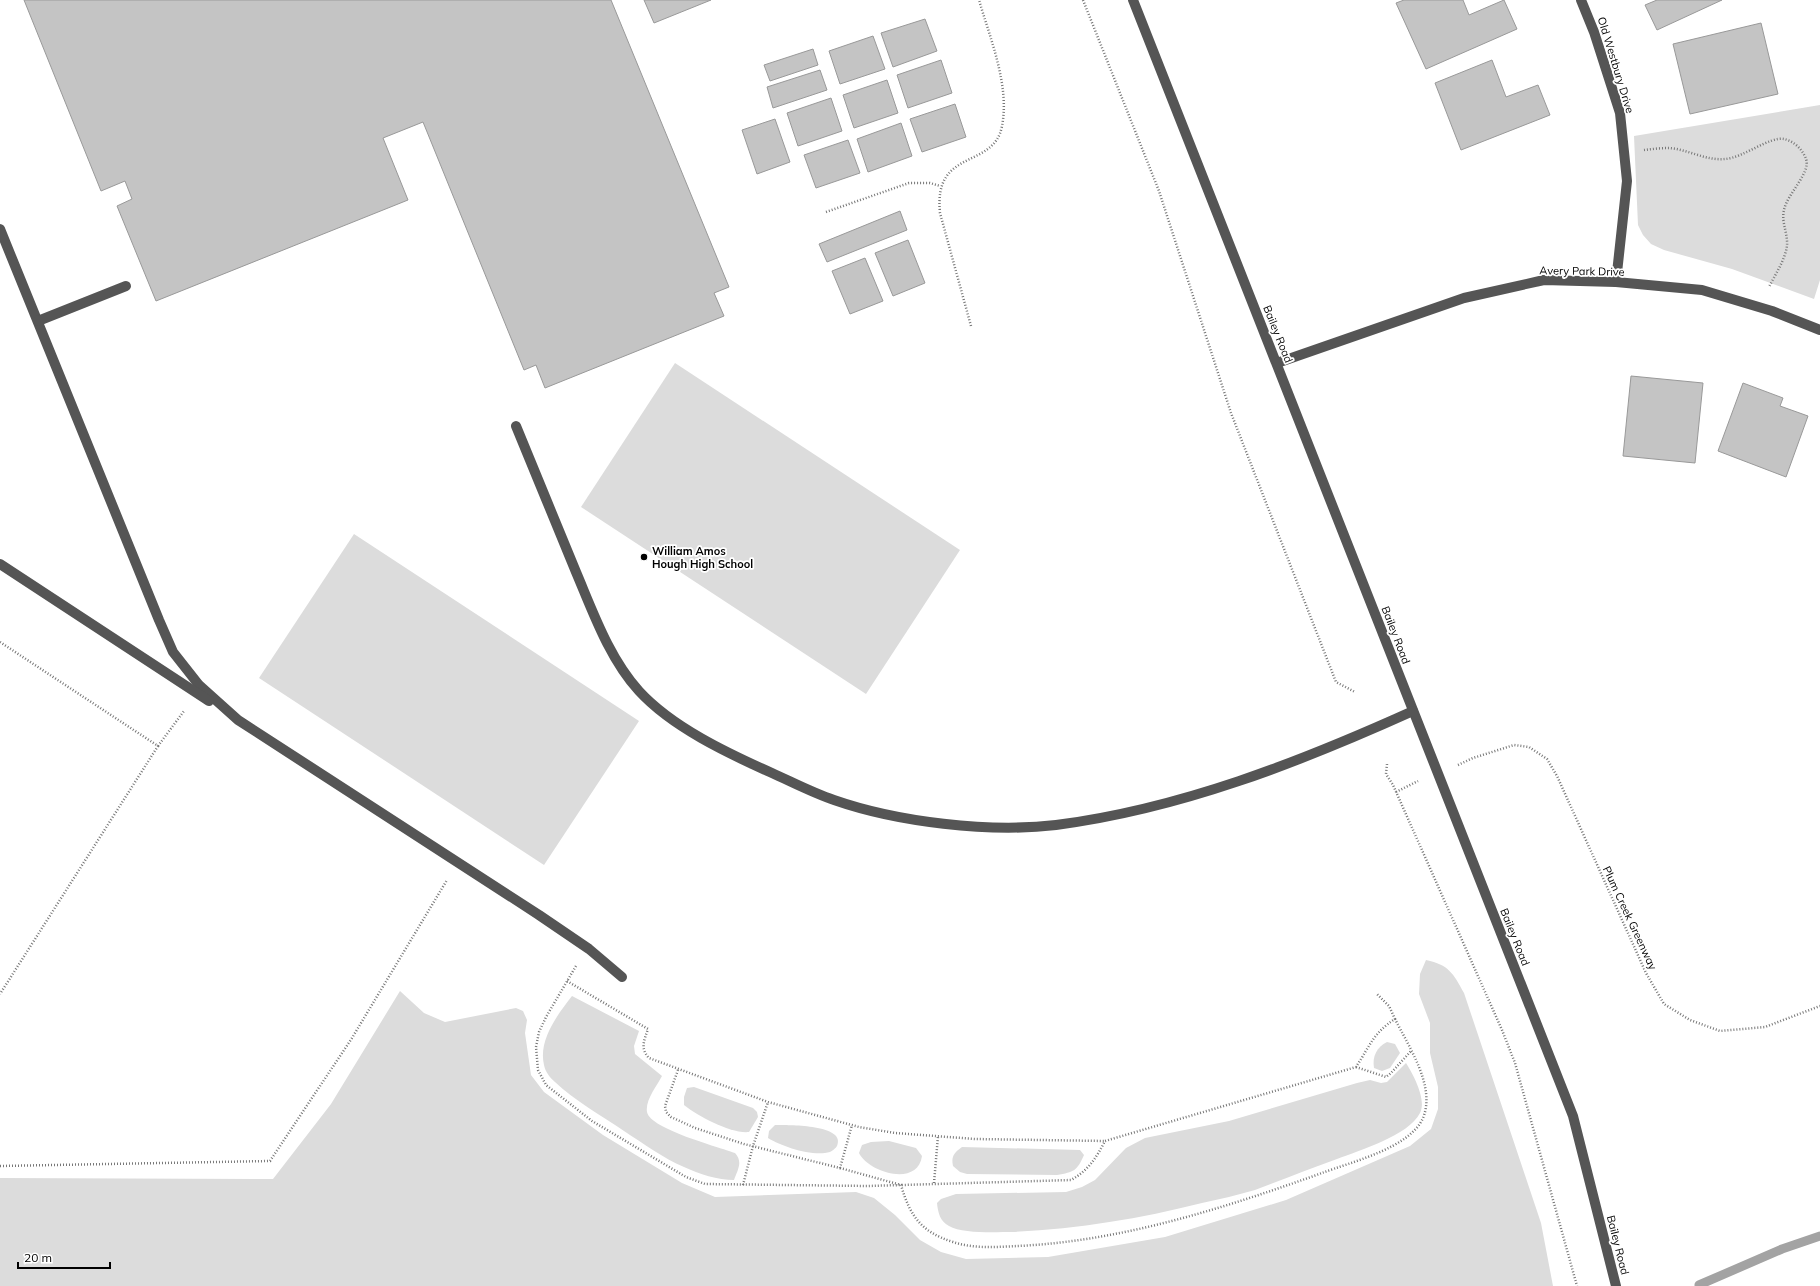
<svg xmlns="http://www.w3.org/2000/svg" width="1820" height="1286" font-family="Mulish,sans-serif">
<rect width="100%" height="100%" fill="#fff"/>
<g fill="#dcdcdc">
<path d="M1820,105V280L1814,299L1732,269L1664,250L1651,244L1643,235L1638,225L1634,136Z"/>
<path d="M675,363L960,550L866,694L581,507Z"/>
<path d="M354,534L639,721L544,865L259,678Z"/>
<path d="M1426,960C1449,965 1453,973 1464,993L1541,1223L1553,1286H0V1178L273,1179L331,1104L400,991L424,1013L445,1022L516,1008L523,1011L527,1020L525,1033L531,1075L544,1092L603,1135L682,1183L715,1197L856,1192L874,1198L895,1215L920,1240L941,1252L966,1259L1048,1257L1165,1237L1286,1200L1410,1146L1431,1129L1438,1109V1087L1430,1053V1023L1419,994L1420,974Z"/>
<path d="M572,996L639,1031L634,1046L635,1054L662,1076C657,1086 645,1100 647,1112C650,1129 719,1147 735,1153C743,1162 738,1169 734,1180C718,1180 699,1174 684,1167C663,1158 644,1144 624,1131C602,1116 574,1100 555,1082C550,1078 545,1071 544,1065C538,1040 558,1014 572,996Z"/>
<path d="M1387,1042L1395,1044L1400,1053L1390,1068L1382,1071L1374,1068C1372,1056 1377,1047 1387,1042Z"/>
<path d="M1406,1063C1413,1074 1427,1100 1420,1113C1408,1136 1360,1150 1337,1159C1309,1169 1282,1180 1255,1190C1238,1195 1220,1199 1202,1203C1139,1219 1076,1229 1012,1232C996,1232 962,1234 949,1226C940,1221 938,1213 937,1203L941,1199L956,1194L1066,1192L1082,1187L1095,1180L1126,1148L1145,1138L1229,1121L1357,1083L1370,1080L1381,1083L1387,1082Z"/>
<path d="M694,1087L753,1108L757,1112L758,1117L749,1132C731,1134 698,1116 684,1105V1097L687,1088Z"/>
<path d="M775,1125C786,1125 847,1124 837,1146C836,1148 832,1151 830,1152C813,1157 783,1147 768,1138L769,1131Z"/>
<path d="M889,1141L916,1148L922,1156C918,1187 869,1173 859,1153L862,1145L871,1142Z"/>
<path d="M962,1147L1080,1150L1084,1155C1077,1171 1074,1172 1057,1175L967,1174L960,1172L953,1166C951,1156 954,1153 962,1147Z"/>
</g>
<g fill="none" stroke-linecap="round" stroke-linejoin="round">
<path stroke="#a3a3a3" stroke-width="9" d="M1699,1285L1782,1249L1820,1236"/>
</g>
<g fill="#c4c4c4" stroke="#999">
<path d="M24,0H611L729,287L714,293L724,316L545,388L536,365L524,370L423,122L383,138L408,200L156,301L117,206L132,199L125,181L101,191Z"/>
<path d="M644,0H711L654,23Z"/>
<path d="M1404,0H1463L1469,15L1504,0L1517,29L1426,69L1396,3Z"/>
<path d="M1657,0H1722L1657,30L1645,5Z"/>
<path d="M925,19L937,51L893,67L881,33Z"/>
<path d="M1761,23L1778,94L1690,114L1673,44Z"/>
<path d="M873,36L885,69L840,84L829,51Z"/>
<path d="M813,49L818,65L770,81L764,65Z"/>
<path d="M941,60L952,93L908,108L897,75Z"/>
<path d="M1492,60L1506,97L1538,85L1550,115L1461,150L1435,83Z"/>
<path d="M820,70L827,90L773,108L767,87Z"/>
<path d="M887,80L898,113L854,128L843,95Z"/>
<path d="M831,98L842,131L798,146L787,113Z"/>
<path d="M955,104L966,137L922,152L910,119Z"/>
<path d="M775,119L790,162L757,174L742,130Z"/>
<path d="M901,123L912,156L868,172L857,139Z"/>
<path d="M848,140L860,173L816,188L804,155Z"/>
<path d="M900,211L907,230L827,262L819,244Z"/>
<path d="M908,240L925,283L893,296L875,253Z"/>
<path d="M865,258L883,301L850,314L832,271Z"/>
<path d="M1631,376L1703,383L1695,463L1623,456Z"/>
<path d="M1743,383L1783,398L1780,406L1808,416L1786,477L1718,451Z"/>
</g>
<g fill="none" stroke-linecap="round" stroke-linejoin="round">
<g stroke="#777" stroke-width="2.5" stroke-dasharray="1 2" stroke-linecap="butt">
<path d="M1083,0L1159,191L1231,413L1336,682L1355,692"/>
<path d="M1644,150C1652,149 1661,148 1669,148C1687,149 1706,161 1725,159C1743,158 1770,136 1784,139C1794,141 1803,150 1806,159C1811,173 1787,194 1784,210C1781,222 1788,233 1787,246C1785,260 1775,275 1769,287"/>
<path d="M826,212L909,183H930L940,186"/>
<path d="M971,326L940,213C933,147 994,170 1002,126C1010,86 990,38 979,0"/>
<path d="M0,642L158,746L0,994"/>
<path d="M158,746L184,711"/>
<path d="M1387,764L1386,774L1393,785L1502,1030L1515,1063L1577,1286"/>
<path d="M1458,765L1473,758L1514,745L1529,747L1547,759L1557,776L1646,973L1664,1004L1690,1020L1720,1031L1765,1027L1820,1006"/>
<path d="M1396,792L1418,781"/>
<path d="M576,966L546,1017L539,1032L536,1047L538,1070L546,1085L592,1121L686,1177L705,1184L868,1186L1071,1180C1089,1170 1096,1158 1105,1141L1356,1067C1370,1046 1373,1033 1395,1019L1389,1006L1377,994"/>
<path d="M567,981L648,1029C644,1041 640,1048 649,1058L768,1102L859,1127L895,1133L975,1139L1105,1141"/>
<path d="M1356,1067L1386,1077L1391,1073L1411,1051"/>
<path d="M678,1070L665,1106L666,1112L671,1117L695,1128L744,1144L840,1168L852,1125"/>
<path d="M0,1166L270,1161L352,1038L447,880"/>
<path d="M840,1168L901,1185C910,1216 921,1232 953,1242C974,1249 997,1247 1018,1246C1123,1241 1224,1208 1322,1173C1351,1162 1410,1148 1423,1118C1436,1087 1409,1047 1395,1019"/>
<path d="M934,1183L938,1136"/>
<path d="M743,1185L753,1146L768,1102"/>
</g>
<g stroke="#555" stroke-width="10">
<path d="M1133,0L1573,1116L1616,1286"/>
<path d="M1581,0L1594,32L1620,113L1627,181L1616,282"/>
<path d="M0,229L159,620L173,652L199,685L238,720L539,915L589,949L622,977"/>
<path d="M38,321L126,286"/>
<path d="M1277,363L1464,298L1544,280L1616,282L1702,290L1772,311L1820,330"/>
<path d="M516,426C536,475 556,523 576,572C593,612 609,658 639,691C672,727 727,753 772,773C792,782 813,793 834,800C897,822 989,833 1056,825C1180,809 1300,762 1413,711"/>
<path d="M0,564L209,701"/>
</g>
</g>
<circle fill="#000" stroke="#fff" stroke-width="1.5" cx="644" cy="557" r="4"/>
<g text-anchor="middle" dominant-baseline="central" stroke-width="3.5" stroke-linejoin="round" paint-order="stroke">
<g font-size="11" fill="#000" stroke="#fff">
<text transform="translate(1616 65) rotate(73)">Old Westbury Drive</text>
<text transform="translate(1582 271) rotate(1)">Avery Park Drive</text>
<text transform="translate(1278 334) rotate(68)">Bailey Road</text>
<text transform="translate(1396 635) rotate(69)">Bailey Road</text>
<text transform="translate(1630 918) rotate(65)">Plum Creek Greenway</text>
<text transform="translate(1515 937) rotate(68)">Bailey Road</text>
<text transform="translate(1618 1245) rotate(76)">Bailey Road</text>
</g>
<g font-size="11" font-weight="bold" fill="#000" stroke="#fff" text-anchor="start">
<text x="652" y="551">William Amos<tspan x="652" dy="13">Hough High School</tspan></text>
</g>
</g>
<path d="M18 1262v6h92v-6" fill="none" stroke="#000000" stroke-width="2"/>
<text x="24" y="1262" font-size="12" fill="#000000" stroke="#ffffff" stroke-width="3" paint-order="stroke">20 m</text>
</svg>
